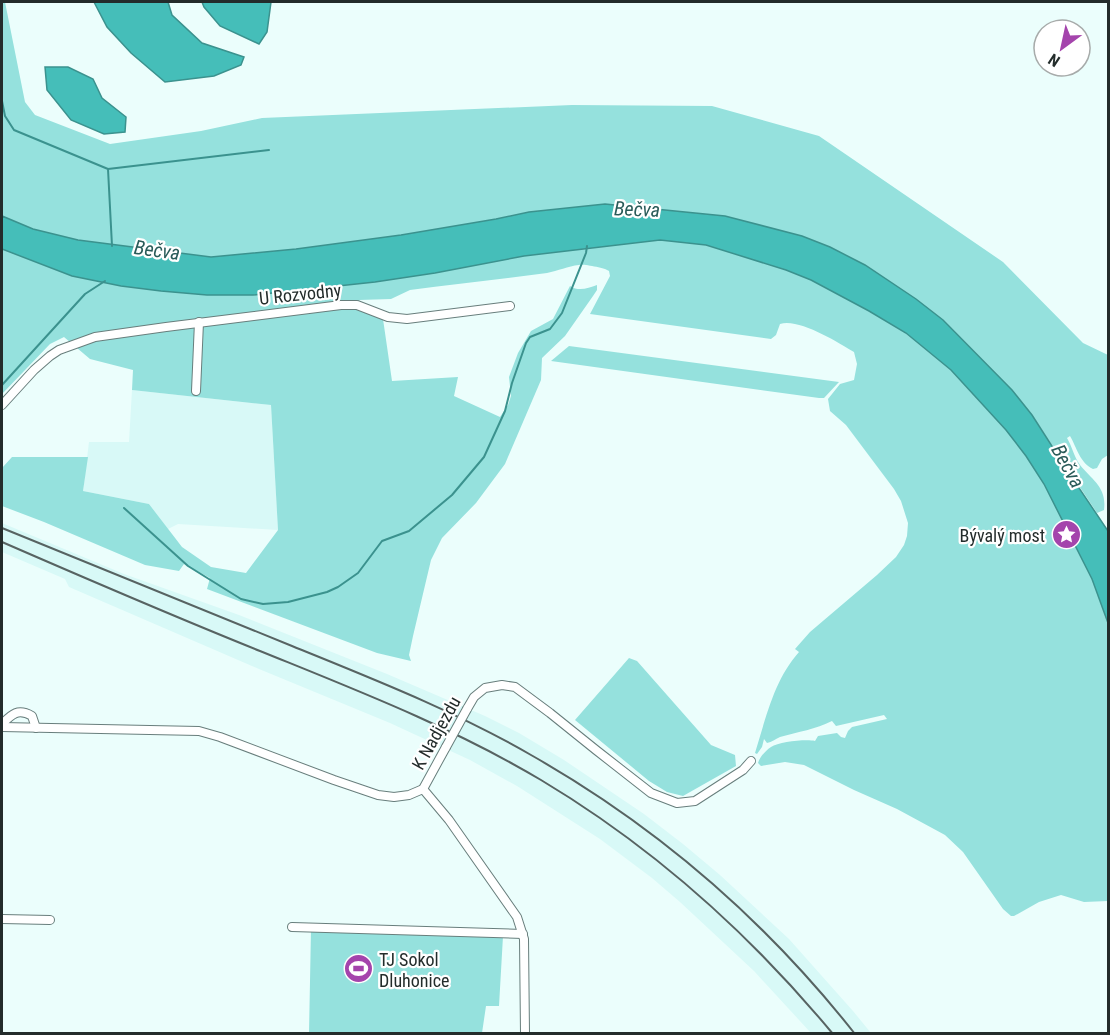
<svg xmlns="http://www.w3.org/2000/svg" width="1110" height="1035" font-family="'Roboto Condensed',sans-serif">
<rect width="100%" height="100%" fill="#ebfefc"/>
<g fill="#d8f9f7">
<path d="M132,390L271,405L278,530L178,524L168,529L149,504L83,491L89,442H129Z"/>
<path d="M2,523L124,574L239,615L387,674L485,716L519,733L564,760L644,814L683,844L720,875L789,939L853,1011L871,1033H811L754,971L680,902L652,878L600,839L517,786L470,760L390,723L259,669L69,587L65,579L2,552Z"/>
</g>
<g fill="#95e1dd">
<path d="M2,2H5L25,102L35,115L110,144L201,131L262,118L572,105L712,106L819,136L1003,262L1083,343L1108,355V455L1102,459L1097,468L1093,469C1080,463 1077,448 1070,436L1067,438C1072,446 1074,457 1080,465C1092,480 1107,487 1104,510L1097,513L1032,415L1012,390L943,320L865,265L830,247L802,236L725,216L605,204L529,212L496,219L401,235L296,249L211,257L78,240L33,229L2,216Z"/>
<path d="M660,240L706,245L786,270L811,280L869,311L906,333L951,370L1006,430L1026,456L1044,484L1081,556L1092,579L1108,623V901L1084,902L1061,895L1039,902L1014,916H1011L1003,909L963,852L945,835L897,809L854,790L804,765L785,762L761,766L758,763C760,757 765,751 771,747C779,742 805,739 815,741L818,736L837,733L841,737L845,738L848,731L852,727L887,719L884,715L836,726L832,721C816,729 798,732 780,737C775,739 772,742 767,743L764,739L762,747L757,754L755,753C766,718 774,680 799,652L795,649L810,632L877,575L896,557L904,545L907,536L908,523L901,501L894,489L846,425L830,411L828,399L840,384L854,380L857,364L854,352C837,342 799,318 780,324L776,335L771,339L590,314L610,276L609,271C605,268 584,264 579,265C568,266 558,271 547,273C502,279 456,284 410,290L391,299L359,300L364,311L383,319L392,381L458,377L454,396L500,417L508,405L511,396L509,377L518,353L531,331L553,319L570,286C579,292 588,288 597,285V290L593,296L565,336L542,358L541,380L505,464L476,503L442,538L431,560L413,636L409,655L411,661L377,653L207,589L210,578L184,564L179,571L145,565L44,522L2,506V468L12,457H88L83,491L149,504L182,547L211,567L246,573L278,530L271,405L132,390L133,370L90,359L64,337L50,344L2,394V249L72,276L121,286L161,291H290L375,282L524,256Z"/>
<path d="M569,346L839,382L824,398H819L551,361Z"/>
<path d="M629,658L637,661L711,745L735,755L736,766L683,796L667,792L649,781L575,720Z"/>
<path d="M311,929L503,936L499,1006H486L482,1033L309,1034Z"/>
</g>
<g fill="#45beb9" stroke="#3b928e" stroke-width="1.5">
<path d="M94,2H168L172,15L202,43L244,57L241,65L214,76L165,82L131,53L107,27Z"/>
<path d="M202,2H271L267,32L259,44L220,26L204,7Z"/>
<path d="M45,67H68L93,79L102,98L126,117L125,132L104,134L71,120L47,90Z"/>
<path d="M605,204L725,216L802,236L830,247L865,265L916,299L943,320L1012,390L1032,415L1075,482L1108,531V623L1092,579L1044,484L1026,456L1006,430L951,370L906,333L869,311L811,280L786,270L706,245L660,240L524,256L435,273L375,282L253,295H207L161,291L121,286L72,276L2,249V216L33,229L78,240L211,257L296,249L401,235L496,219L529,212Z"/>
</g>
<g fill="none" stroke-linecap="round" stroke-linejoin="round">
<g stroke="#3b928e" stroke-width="2">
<path d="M2,101L5,116L14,130L108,169L112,246"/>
<path d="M108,169L269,150"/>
<path d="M2,385L85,294L105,281"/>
<path d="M124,508L188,566L241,599L263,604L288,602L327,592L338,587L358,573L382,541L409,531L452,495L484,457L505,411L512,383L526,343L530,337L550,329L562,313L586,253L587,246"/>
</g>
<defs>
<g id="minor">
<path d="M196,391L199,322"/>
<path d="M2,405L34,370L50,356L59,350L95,337L166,327L341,305H357L388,317L407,319L510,306"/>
<path d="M467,709L474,697L485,688L502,685L515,687L550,713L596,750L651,793L677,803L695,801L743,770L751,761"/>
<path d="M2,724C12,714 18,708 32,716L36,728"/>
<path d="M2,727L199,731L220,737L334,780L378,795L394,797L409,795L423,789L446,747"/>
<path d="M423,789L449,820L517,917L524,939L525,1034"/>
<path d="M2,919L50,920"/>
<path d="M292,927L523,934"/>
</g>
</defs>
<use href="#minor" stroke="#687e7c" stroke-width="10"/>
<use href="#minor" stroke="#fff" stroke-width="8"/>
<g stroke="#576362" stroke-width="2">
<path d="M2,528C98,567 195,606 292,646C373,679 455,711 531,755C656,826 766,921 855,1034"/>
<path d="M2,542C87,579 173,616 260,651C356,690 452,727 541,780C653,847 750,934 833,1034"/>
</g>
<defs>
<path id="minor-bridge" d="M446,747L467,709"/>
</defs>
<use href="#minor-bridge" stroke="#687e7c" stroke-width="10" stroke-linecap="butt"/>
<use href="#minor-bridge" stroke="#fff" stroke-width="8"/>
</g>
<defs>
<symbol id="sight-disc" viewBox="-11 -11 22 22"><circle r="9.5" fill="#a444ac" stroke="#fff"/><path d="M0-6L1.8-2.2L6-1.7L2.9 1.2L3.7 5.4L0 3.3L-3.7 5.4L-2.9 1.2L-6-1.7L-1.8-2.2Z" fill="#fff"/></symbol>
<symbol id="stadium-disc" viewBox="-11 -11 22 22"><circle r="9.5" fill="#a444ac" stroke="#fff"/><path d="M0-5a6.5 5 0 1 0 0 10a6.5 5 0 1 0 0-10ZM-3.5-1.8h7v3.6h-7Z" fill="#fff"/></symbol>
</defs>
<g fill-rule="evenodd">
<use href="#sight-disc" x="1050" y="518" width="33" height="33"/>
<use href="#stadium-disc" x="342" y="952" width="33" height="33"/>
</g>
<g text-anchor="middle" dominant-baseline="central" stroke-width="4.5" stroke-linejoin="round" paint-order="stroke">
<g font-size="18" fill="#232c2b" stroke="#fff">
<text transform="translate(300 294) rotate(-6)">U Rozvodny</text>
<text transform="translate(436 733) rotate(-61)">K Nadjezdu</text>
</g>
<g font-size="18" fill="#232c2b" stroke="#fff" text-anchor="end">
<text x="1045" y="535">Bývalý most</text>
<text x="379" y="959" text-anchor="start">TJ Sokol<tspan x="379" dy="21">Dluhonice</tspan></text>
</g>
<g font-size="20" font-style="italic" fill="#295b59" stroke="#fff">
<text transform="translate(637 209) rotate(2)">Bečva</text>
<text transform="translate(157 250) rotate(8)">Bečva</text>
<text transform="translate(1068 466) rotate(61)">Bečva</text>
</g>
</g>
<rect width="1110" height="1035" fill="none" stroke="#232c2b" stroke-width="6"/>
<g transform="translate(1062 48) rotate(213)"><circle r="28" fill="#ffffff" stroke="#a7abaa" stroke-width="1.5"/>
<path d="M0-4.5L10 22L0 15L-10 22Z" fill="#a444ac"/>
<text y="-9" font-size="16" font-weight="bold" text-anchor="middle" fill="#232c2b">N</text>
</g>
</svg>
